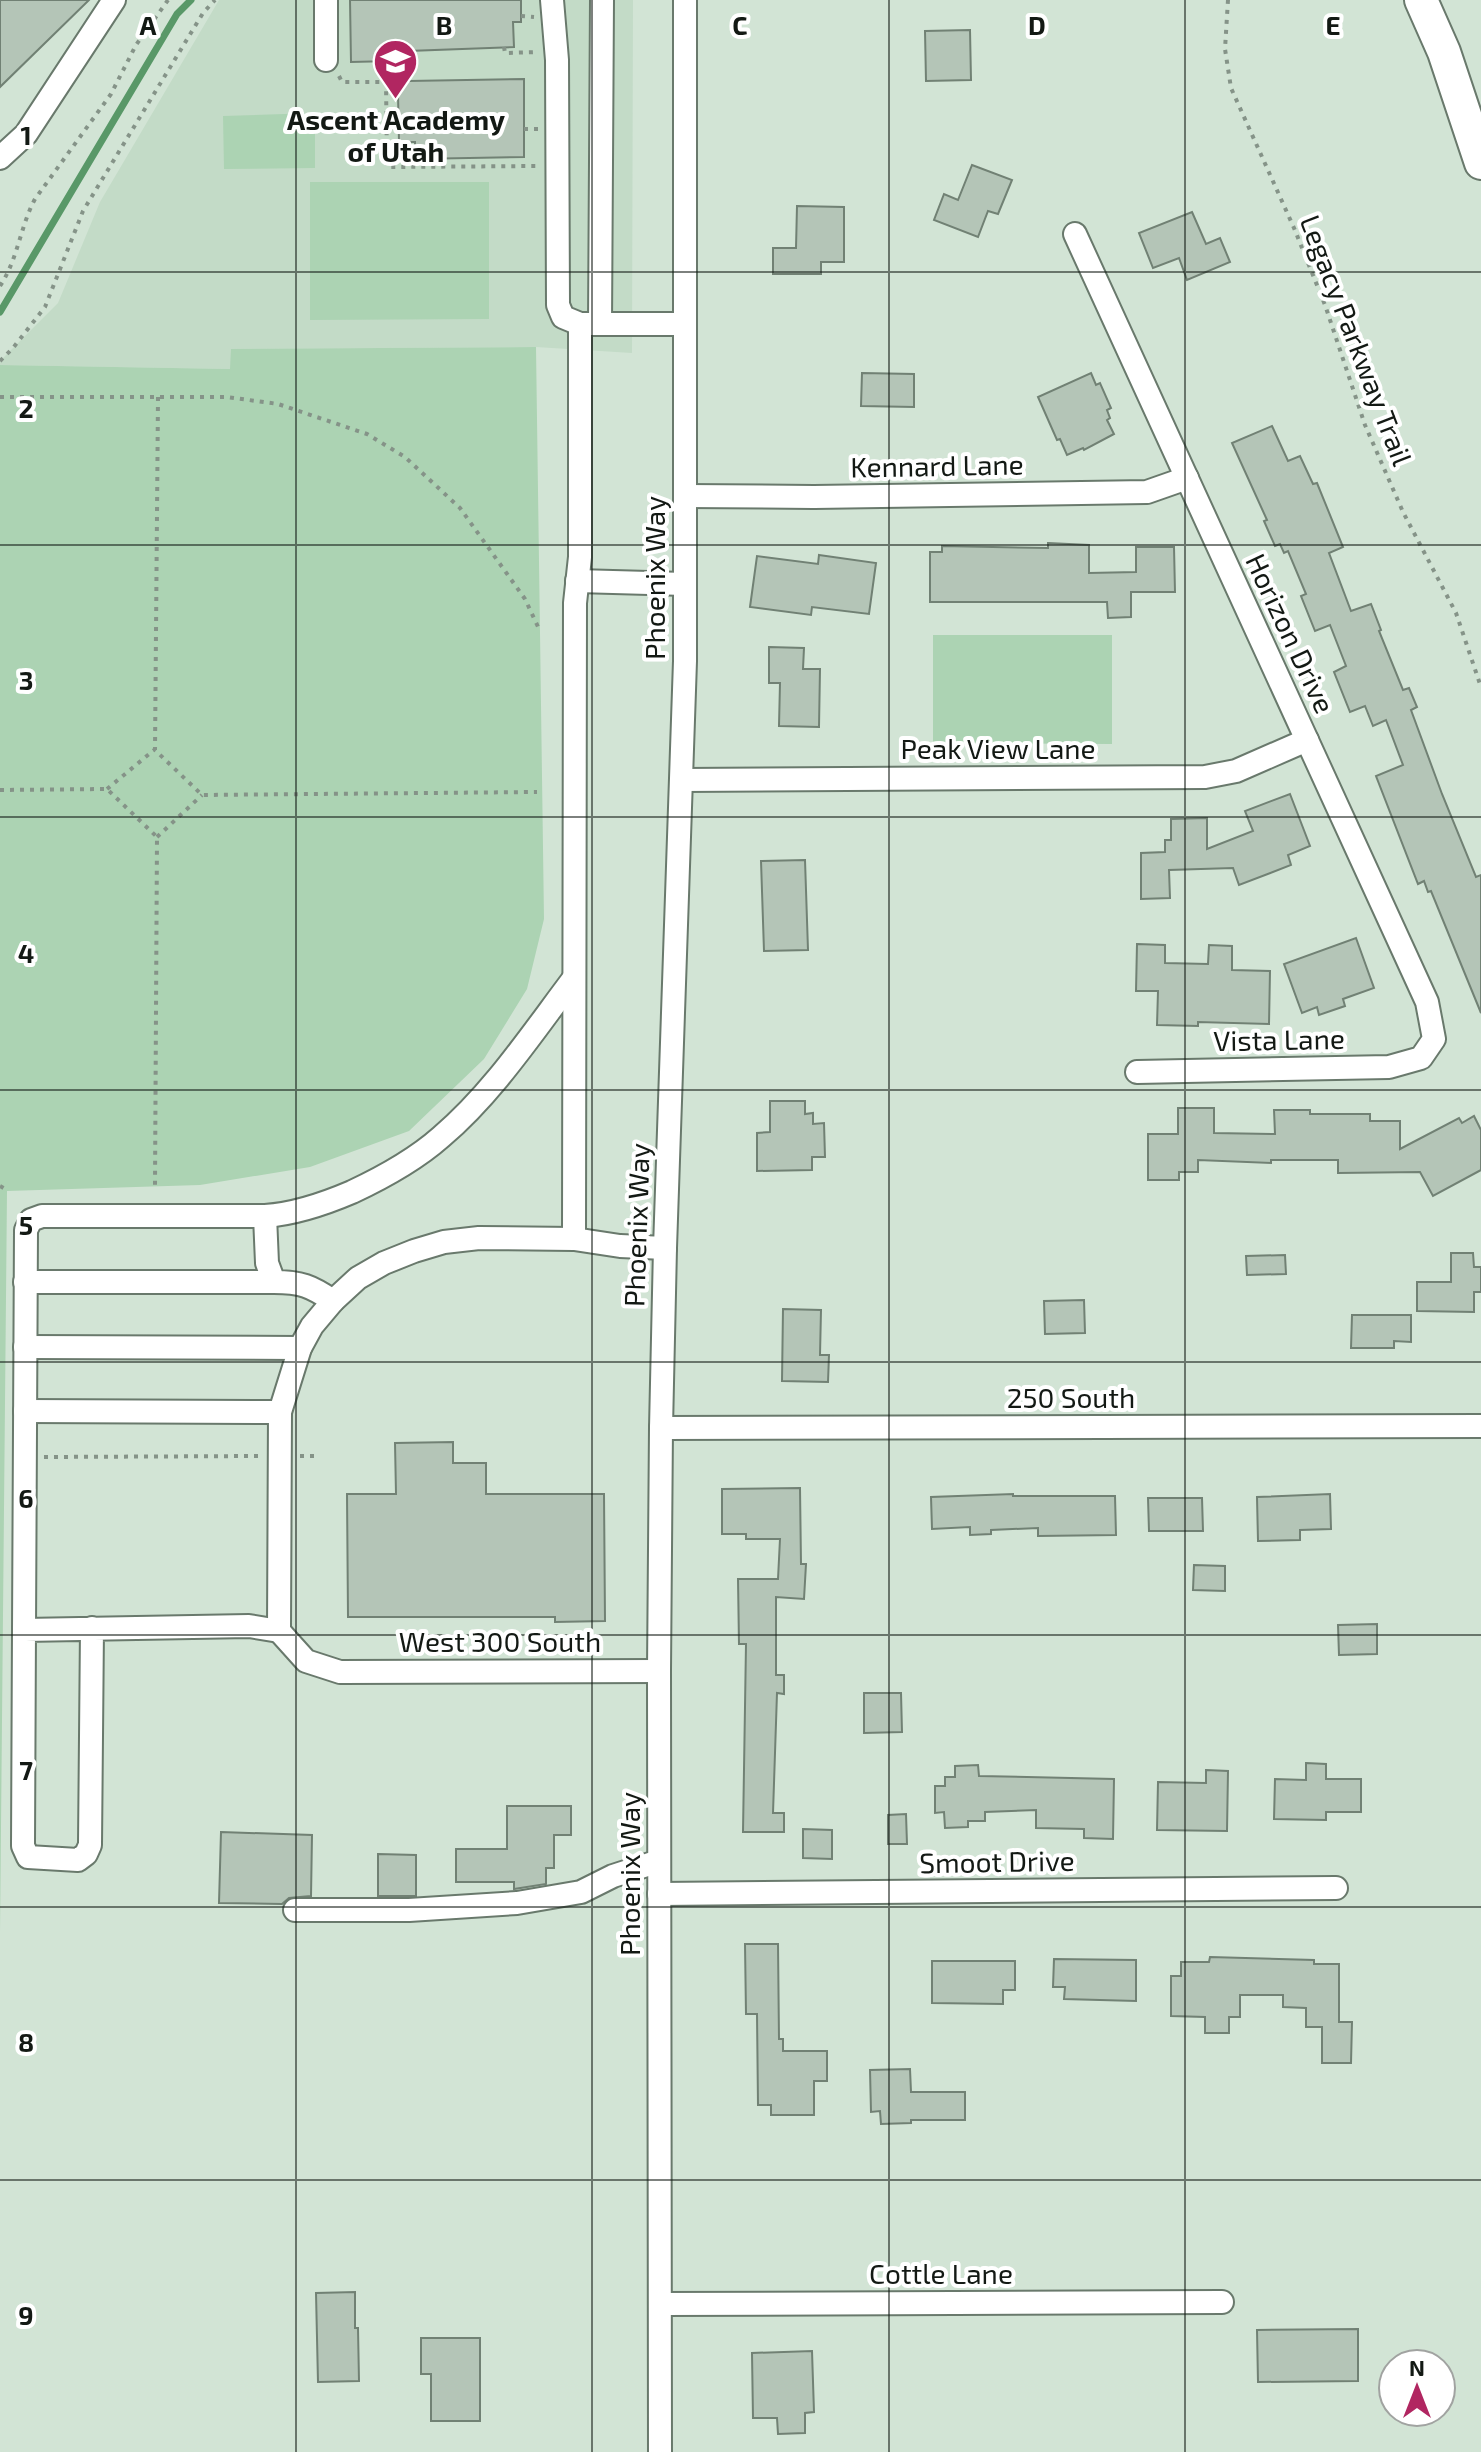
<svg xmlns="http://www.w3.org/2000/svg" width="1481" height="2452" font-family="'Exo 2',sans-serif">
<rect width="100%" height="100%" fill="#d2e4d5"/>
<path fill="#c3dbc7" d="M219,0H633L632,353L536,347L232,349L231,369L0,365V361L58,303L100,202Z"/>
<g fill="#acd3b3">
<path d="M315,113V168L224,169L223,116Z"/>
<path d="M310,182H489V319L310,320Z"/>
<path d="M536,347L544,919L527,989L484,1059L409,1131L310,1167L200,1185L7,1191L0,1933V365L230,369L231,349Z"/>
<path d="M933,635H1112V744L933,743Z"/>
</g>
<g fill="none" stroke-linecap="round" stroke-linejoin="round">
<path stroke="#599868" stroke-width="7" d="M0,312L177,14L191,0"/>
</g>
<g fill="#b4c5b7" stroke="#718174" stroke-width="2">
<path d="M0,0H89L0,87Z"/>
<path d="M350,0H521V22H513L514,47L408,51L409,81L524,79V157L415,159V142H399L398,94H392V61L351,62Z"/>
<path d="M970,30L971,80L926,81L925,31Z"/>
<path d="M972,165L1012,180L998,214L988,211L978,237L934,220L944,194L958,200Z"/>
<path d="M797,206L844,207V262H821V274H773V248H796Z"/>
<path d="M1192,212L1206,244L1220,238L1230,262L1187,280L1179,258L1153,268L1139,233Z"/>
<path d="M862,373L914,374V407L861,406Z"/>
<path d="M1091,373L1096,385L1100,383L1111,408L1107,410L1110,418L1107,420L1114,434L1084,450L1083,448L1067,455L1060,439L1057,440L1038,397Z"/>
<path d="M1272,426L1288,461L1300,456L1313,484L1317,483L1343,547L1329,553L1351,611L1371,604L1381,630L1379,631L1403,690L1409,688L1417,707L1411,710L1442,794L1476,877L1481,875V1013L1431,891L1428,892L1424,881L1418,884L1376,776L1403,765L1386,720L1373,726L1365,706L1350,712L1334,672L1346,666L1330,625L1315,631L1301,596L1306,594L1288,551L1284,553L1280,544L1275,546L1264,521L1267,520L1232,443Z"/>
<path d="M1048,543L1089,545V573L1136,572V547H1174L1175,592H1131V617L1108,618L1107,602H930V552H942V546L1048,548Z"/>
<path d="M819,555L876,563L869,614L812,607L811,615L750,607L757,556L818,564Z"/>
<path d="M769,647L804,648L803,669H820L819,727L779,726L780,683H769Z"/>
<path d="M1290,794L1310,846L1288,855L1291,865L1239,885L1233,868L1169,870L1170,898L1141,899V853L1165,852V840H1171V819L1207,818V849L1253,831L1245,811Z"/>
<path d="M805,860L808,950L764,951L761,861Z"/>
<path d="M1356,938L1374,988L1343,999L1345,1006L1319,1015L1317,1007L1302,1013L1284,964Z"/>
<path d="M1137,944L1165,945V963L1208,964L1209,945L1232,946V970L1270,971L1269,1024L1198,1022V1026L1157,1025L1158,991H1136Z"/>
<path d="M770,1101H805V1114L813,1113V1124L824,1123L825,1157H812V1170L757,1171V1133L770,1132Z"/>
<path d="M1178,1108H1214V1133L1275,1134L1274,1110H1310V1114H1370V1121H1400V1149L1459,1118L1462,1123L1474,1116L1481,1130V1170L1433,1196L1420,1172L1338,1173V1160H1271V1163L1198,1160V1172H1179V1180H1148V1134H1178Z"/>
<path d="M1451,1253H1473L1474,1267H1481V1292H1474V1312L1417,1311V1282H1451Z"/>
<path d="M1285,1255L1286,1274L1247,1275L1246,1256Z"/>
<path d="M1084,1300L1085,1333L1045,1334L1044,1301Z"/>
<path d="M783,1309L821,1310L820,1355H829L828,1382L782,1381Z"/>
<path d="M1352,1315H1411V1342L1394,1341V1348H1351Z"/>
<path d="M453,1442V1463H486V1494H604L605,1621L555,1622V1617H348L347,1494H396L395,1443Z"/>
<path d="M800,1488L801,1564H806L804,1599L776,1597V1675H784V1694L777,1693L773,1813H784V1832H743L746,1644H739L738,1579H778L780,1539H746V1534H722V1489Z"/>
<path d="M1013,1494V1496H1115L1116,1535L1038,1536V1528L991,1530V1534L970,1535V1527L932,1529L931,1497Z"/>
<path d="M1330,1494L1331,1529L1300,1530V1540L1258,1541L1257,1497Z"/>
<path d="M1148,1498H1202L1203,1531H1149Z"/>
<path d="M1194,1565L1225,1566V1591L1193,1590Z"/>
<path d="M1377,1624V1654L1339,1655L1338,1625Z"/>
<path d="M864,1693H901L902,1732L864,1733Z"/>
<path d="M1306,1763L1326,1764V1779H1361V1812H1326V1820L1274,1819L1275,1779L1306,1780Z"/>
<path d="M978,1765L979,1776L1114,1779L1113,1839L1084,1838V1829L1036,1828V1810L985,1812V1821H968V1827L945,1828L944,1812L935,1813V1786H945V1777H955V1766Z"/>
<path d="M1206,1770L1228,1771L1227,1831L1157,1830L1158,1782L1206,1783Z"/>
<path d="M507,1806H571V1835H554V1868H546V1884L514,1889V1882H456V1849H507Z"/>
<path d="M906,1814L907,1844H888V1815Z"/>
<path d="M803,1829L832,1830V1859L803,1858Z"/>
<path d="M221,1832L312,1835L311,1896L289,1898L282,1904L219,1903Z"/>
<path d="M378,1854L416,1855V1896H378Z"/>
<path d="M745,1944H778L779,2039H783V2051H827V2081H814V2115H771V2105H758L757,2014H746Z"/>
<path d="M1210,1957L1314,1960V1964H1339V2022H1352L1351,2063H1322V2027H1306V2008L1283,2007V1995H1240V2017H1229V2033H1205V2017L1171,2016V1976H1181V1962H1209Z"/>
<path d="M1054,1959L1136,1960V2001L1064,1999L1065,1987H1053Z"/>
<path d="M932,1961H1015V1990H1003V2004L932,2003Z"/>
<path d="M910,2069L911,2092H965V2120H911V2123L881,2124L880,2111L871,2112L870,2070Z"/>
<path d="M355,2292V2328H358L359,2381L318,2382L316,2293Z"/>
<path d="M1358,2329V2381L1258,2382L1257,2330Z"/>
<path d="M421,2338H480V2421H431V2374H421Z"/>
<path d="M812,2351L814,2412L805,2413V2433L778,2434L777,2418H753L752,2353Z"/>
</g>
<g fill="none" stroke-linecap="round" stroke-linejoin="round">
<defs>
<g id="minor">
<path d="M552,0L557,60L558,305L563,317L580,324"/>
<path d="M326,60V0"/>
<path d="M0,158L26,134L114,0"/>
<path d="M1075,234L1427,1002L1434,1039L1421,1058L1389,1067L1137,1072"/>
<path d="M600,324L602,0"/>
<path d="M685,496L814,497L1147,492L1187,478"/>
<path d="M577,581L685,584"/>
<path d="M682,780L1205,777L1236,771L1307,740"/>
<path d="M265,1216L267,1263L274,1282C301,1282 311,1286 333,1301"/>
<path d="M574,1239L479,1238L444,1242L414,1251L384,1263L358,1278L333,1301L312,1326L300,1348L280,1412L279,1631L306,1661L340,1672L659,1671"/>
<path d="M665,1248L620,1246L574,1239L575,603L580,557V324H685"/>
<path d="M25,1282H274"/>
<path d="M25,1347L300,1348"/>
<path d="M25,1411L280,1412"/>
<path d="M661,1428L1481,1426"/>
<path d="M92,1628L90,1845L86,1854L78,1860L28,1857L23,1846L24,1630L249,1626L279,1631"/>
<path d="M24,1630L26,1230L31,1220L42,1216H265C295,1214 324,1204 352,1192C384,1177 415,1160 441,1137C493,1093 533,1032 574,978"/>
<path d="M659,1894L1336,1888"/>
<path d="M295,1910H409L517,1903L581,1892L613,1876L659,1861"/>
<path d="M660,2304L1222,2302"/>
<path d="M660,2452L659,1671L661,1428L665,1248L685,661V0"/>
</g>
<path id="highway" d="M1421,0L1444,52L1481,163"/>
</defs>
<use href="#minor" stroke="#69796c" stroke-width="26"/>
<use href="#highway" stroke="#69796c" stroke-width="36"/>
<g stroke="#859388" stroke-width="4" stroke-dasharray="4 6" stroke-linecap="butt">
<path d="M1228,0L1225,49L1231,88L1294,228L1325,305L1365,425L1403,512L1456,613L1481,687"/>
<path d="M521,16L534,17"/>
<path d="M504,47L505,53L537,52"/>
<path d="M339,76L342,82H386L387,167L538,166"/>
<path d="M524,129H538"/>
<path d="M0,286C18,259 20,227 35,199L111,94L136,45L168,0"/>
<path d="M0,361L13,348L45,307L83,211L203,13L215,0"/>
<path d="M0,397H227L278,404L367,434L405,457L460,508L525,599L540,631"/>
<path d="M158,397L155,750L202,795L537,792"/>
<path d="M107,789L154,750"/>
<path d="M0,790L107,789L157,837L155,1185"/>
<path d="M157,837L202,795"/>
<path d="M0,1186L7,1190"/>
<path d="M300,1456H314"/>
<path d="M44,1457L259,1456"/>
</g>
<use href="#minor" stroke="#fff" stroke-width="22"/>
<use href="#highway" stroke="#fff" stroke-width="32"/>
</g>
<path fill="none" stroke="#131914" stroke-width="2" stroke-opacity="0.55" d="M296,0V2452M592,0V2452M889,0V2452M1185,0V2452M0,272H1481M0,545H1481M0,817H1481M0,1090H1481M0,1362H1481M0,1635H1481M0,1907H1481M0,2180H1481"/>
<defs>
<symbol id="school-pin" viewBox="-11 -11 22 30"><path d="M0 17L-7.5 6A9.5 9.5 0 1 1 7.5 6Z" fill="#b12661" stroke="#fff"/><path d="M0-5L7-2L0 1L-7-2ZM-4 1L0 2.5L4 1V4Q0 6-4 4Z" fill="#fff"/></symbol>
</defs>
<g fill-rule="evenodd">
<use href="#school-pin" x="370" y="36" width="51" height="69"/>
</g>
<g text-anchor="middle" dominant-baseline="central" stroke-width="8" stroke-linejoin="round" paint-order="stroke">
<g font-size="28" font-weight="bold" fill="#131914" stroke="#fff">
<text x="396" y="119">Ascent Academy<tspan x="396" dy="32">of Utah</tspan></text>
</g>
<g font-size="28" fill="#131914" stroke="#fff">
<text transform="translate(1357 340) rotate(69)">Legacy Parkway Trail</text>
<text transform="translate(937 465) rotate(-1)">Kennard Lane</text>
<text transform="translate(654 578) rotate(-90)">Phoenix Way</text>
<text transform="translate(1291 633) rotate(65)">Horizon Drive</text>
<text x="998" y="748">Peak View Lane</text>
<text transform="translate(1279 1039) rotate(-1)">Vista Lane</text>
<text transform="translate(636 1225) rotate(-88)">Phoenix Way</text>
<text x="1071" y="1397">250 South</text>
<text x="500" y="1641">West 300 South</text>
<text transform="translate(997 1861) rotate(-1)">Smoot Drive</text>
<text transform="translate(629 1874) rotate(-90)">Phoenix Way</text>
<text x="941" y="2273">Cottle Lane</text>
</g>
</g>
<g font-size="26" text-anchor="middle" font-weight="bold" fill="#131914" stroke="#fff" stroke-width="8" stroke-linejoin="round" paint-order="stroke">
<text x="148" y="35">A</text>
<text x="444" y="35">B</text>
<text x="740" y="35">C</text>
<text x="1037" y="35">D</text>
<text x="1333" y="35">E</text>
<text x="26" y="145">1</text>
<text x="26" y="418">2</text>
<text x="26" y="690">3</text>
<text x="26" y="963">4</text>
<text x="26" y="1235">5</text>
<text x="26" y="1508">6</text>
<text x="26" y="1780">7</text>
<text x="26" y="2052">8</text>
<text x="26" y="2325">9</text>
</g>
<g transform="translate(1417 2388)"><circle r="38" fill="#ffffff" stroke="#a1a3a1" stroke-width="2"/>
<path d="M0-6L14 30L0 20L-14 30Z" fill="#b12661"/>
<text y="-12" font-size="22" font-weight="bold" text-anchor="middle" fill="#131914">N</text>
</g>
</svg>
